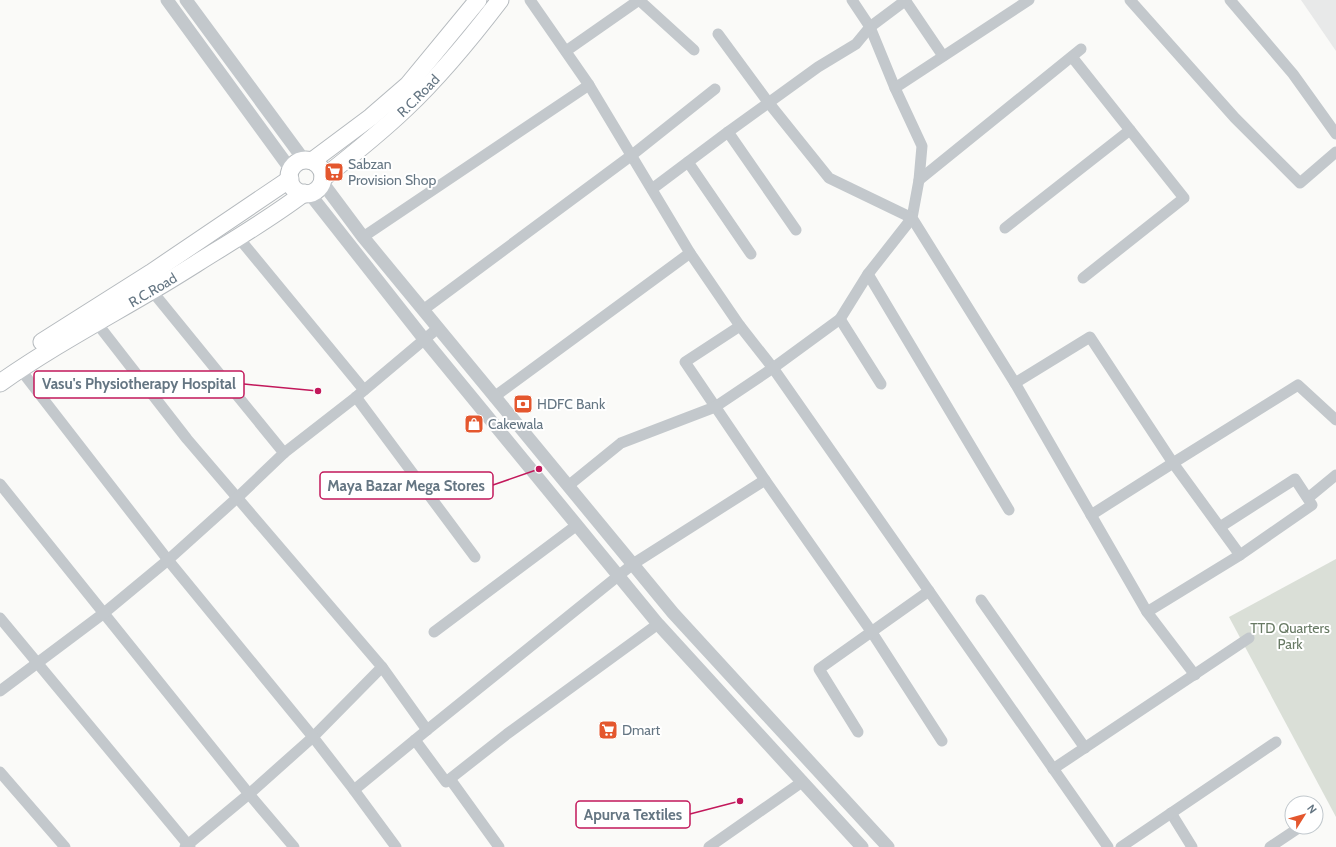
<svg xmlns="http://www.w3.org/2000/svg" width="1336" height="847" font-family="Cabin,sans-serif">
<rect width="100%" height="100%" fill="#fafaf8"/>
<path fill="#e8e9e9" d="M1301,0H1336V51Z"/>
<path fill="#dadfd7" d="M1336,559V817L1229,617Z"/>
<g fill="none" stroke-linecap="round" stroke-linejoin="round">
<defs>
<g id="primary">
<circle cx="306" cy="177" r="17"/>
<path d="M312,161L371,117L408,85L478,0"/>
<path id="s1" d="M323,178C351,156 380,133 406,108C441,75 471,38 500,0"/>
<path d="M42,342L151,273L290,179"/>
<path id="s2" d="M0,383C48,349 100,321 151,291C172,279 192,266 213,253C244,234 275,215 304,193"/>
</g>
</defs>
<use href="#primary" stroke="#b5babe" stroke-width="19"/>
<g stroke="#c3c8cc" stroke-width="11">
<path d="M530,0L589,85L690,253L740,326L773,368L1108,847"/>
<path d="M639,0L694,50"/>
<path d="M852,0L870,27L895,88L922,146L919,180L912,218L1015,383L1147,612L1195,675"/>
<path d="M905,0L943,56"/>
<path d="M1130,0L1235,118L1300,183L1336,152"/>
<path d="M1230,0L1293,74L1336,134"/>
<path d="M718,34L768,102L829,178L912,218L868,274"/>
<path d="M566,51L639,0"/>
<path d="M1072,57L1184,198L1083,278"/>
<path d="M895,88L1029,0"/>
<path d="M728,132L818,67L856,44L870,27L906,0"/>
<path d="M688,162L751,254"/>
<path d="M919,180L1081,49"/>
<path d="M652,189L728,132L796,230"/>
<path d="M1005,228L1130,130"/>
<path d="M238,237L364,390"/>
<path d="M363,237L589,85"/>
<path d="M152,291L284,453"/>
<path d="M423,310L632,155L715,89"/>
<path d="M840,319L881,384"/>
<path d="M96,322L187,439L382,667L313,737L249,794L185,847"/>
<path d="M740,326L685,362L765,480L871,631L942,741"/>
<path d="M20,369L168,560L313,737L354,790L427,730"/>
<path d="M1015,383L1090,337L1173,463L1298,385L1336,420"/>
<path d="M356,397L475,557"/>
<path d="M494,397L690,253"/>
<path d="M0,484L249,794L294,847"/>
<path d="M568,486L621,443L715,407L773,368L840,319L868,274L1009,510"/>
<path d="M1308,498L1336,475"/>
<path d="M1091,515L1173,463L1240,555"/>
<path d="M981,600L1085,748"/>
<path d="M1147,612L1240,555L1312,505L1295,479L1220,527"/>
<path d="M0,618L190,847"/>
<path d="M434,632L577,525"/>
<path d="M382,667L427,730L633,564L765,480"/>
<path d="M0,691L104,613L168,560L238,497L284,453L356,397L438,328"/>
<path d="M858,732L819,669L929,591"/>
<path d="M415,740L446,782L507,734L658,624"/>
<path d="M1053,769L1249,638"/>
<path d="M0,772L65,847"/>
<path d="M450,779L499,847"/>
<path d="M354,790L396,847"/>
<path d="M1171,813L1192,847"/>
<path d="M1316,817L1317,816"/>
<path d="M709,847L802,782"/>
<path d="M1121,847L1276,742"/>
<path d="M1270,847L1300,827"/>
</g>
<g stroke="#c3c8cc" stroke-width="13">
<path d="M167,0L291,170"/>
<path d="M186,0L304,160"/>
<path d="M322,182L363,237L673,613L888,847"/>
<path d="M309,193L424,339L658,624L862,847"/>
</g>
<use href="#primary" stroke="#fff" stroke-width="17"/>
</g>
<defs>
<symbol id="supermarket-square" viewBox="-11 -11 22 22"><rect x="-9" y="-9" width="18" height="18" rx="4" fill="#e4572e" stroke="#fff"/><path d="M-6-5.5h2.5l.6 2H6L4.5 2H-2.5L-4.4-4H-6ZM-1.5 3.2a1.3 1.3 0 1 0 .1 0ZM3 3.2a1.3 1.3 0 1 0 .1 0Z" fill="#fff"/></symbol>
<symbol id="bank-square" viewBox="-11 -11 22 22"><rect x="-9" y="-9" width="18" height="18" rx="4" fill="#e4572e" stroke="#fff"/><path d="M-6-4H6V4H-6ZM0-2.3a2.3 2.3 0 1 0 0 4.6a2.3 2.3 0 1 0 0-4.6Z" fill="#fff"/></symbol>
<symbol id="shop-square" viewBox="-11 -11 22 22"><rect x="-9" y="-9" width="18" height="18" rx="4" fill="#e4572e" stroke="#fff"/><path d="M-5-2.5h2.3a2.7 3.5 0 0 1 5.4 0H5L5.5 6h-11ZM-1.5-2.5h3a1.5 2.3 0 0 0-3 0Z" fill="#fff"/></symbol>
</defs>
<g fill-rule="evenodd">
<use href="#supermarket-square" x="323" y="161" width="22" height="22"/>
<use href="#bank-square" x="512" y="393" width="22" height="22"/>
<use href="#shop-square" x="463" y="413" width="22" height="22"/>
<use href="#supermarket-square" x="597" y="719" width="22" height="22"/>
</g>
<g text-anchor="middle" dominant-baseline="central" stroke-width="4" stroke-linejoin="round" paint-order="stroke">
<g font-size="14" fill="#657683" stroke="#fff">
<text stroke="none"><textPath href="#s1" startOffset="126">R.C.Road</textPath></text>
<text stroke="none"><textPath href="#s2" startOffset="179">R.C.Road</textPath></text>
</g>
<g font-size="14" fill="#657683" stroke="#fff" text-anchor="start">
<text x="348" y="164">Sabzan<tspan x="348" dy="16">Provision Shop</tspan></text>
<text x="537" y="404">HDFC Bank</text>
<text x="488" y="424">Cakewala</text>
<text x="622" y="730">Dmart</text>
</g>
<g font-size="14" fill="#687a64" stroke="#fff">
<text x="1290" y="628">TTD Quarters<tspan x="1290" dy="16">Park</tspan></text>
</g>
</g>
<path fill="none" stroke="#c2185b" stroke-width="1.5" d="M318 391L244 384M539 469L493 485M740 801L690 814"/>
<g fill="#c2185b" stroke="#fff" stroke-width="1.5">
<circle cx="318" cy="391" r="4"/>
<circle cx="539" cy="469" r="4"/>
<circle cx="740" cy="801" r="4"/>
</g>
<g fill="#fff" stroke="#c2185b" stroke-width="1.5">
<rect x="34" y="371" width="210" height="27" rx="4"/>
<rect x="320" y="472" width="173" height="27" rx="4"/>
<rect x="576" y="801" width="114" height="27" rx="4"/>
</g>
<g font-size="15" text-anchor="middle" font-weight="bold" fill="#657683">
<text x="139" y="389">Vasu's Physiotherapy Hospital</text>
<text x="406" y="491">Maya Bazar Mega Stores</text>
<text x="633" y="820">Apurva Textiles</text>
</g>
<g transform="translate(1304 815) rotate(53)"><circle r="19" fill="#ffffff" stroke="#c1c8cd"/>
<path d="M0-3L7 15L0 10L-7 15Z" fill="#e4572e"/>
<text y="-6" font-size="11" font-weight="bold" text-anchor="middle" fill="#657683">N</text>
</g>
</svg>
